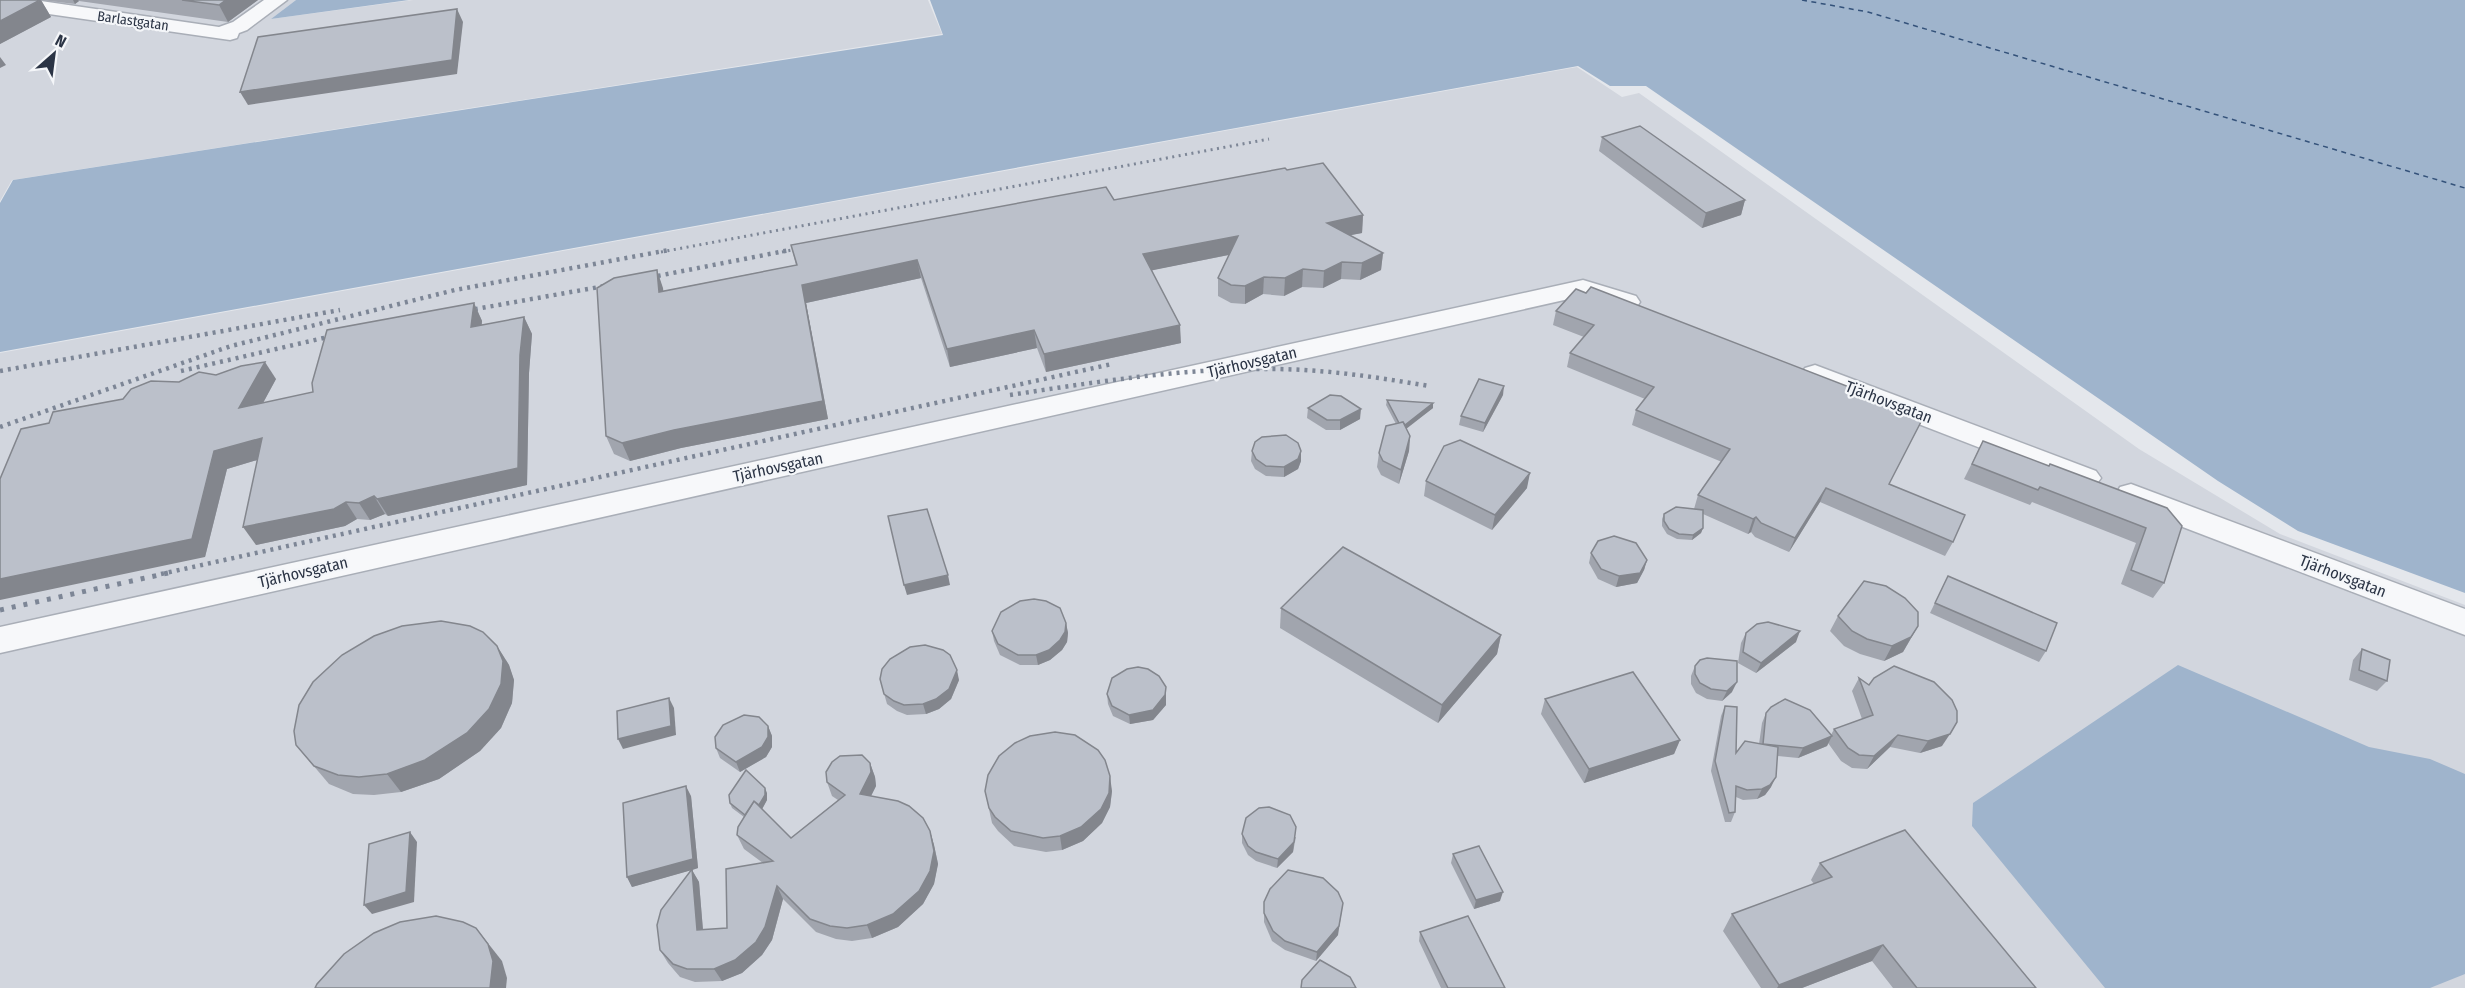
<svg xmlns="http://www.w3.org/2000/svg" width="2465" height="988" font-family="'Fira Sans Condensed',sans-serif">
<rect width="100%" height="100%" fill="#e4e7ec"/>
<g fill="#d2d6de">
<path d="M0,0H296L271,19L413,0H928L942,34L12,180L0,201Z"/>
<path d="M1577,67L1622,97L1639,93L2139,449L2280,534L2465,605V988H0V353Z"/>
</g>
<g fill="#9fb4cc">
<path d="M296,0H409L271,19Z"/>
<path d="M930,0H2465V593L2298,531L2218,481L1646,86H1610L1578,66L0,352V203L13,180L943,35Z"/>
<path d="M2178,665L2369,747L2430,759L2465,774V974L2430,988H2105L1972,826L1973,803Z"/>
</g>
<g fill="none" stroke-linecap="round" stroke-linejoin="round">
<path stroke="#34527a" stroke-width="1.5" stroke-dasharray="5 4.5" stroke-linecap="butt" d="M1802,0L1868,12L2465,188"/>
<defs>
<g id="minor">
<path d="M0,0H34L219,27L233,22L264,0H287L247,30L239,33L237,38L230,40L0,7Z"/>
<path d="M1583,280L1636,296L1640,302L1636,308L1627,310L1582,296L0,653V627Z"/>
<path d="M1815,365L2096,471L2101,478L2096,485L2086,488L2076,485L1805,380L1801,374L1805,368Z"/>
<path d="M2131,484L2465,609V635L2120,503L2116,495L2120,487Z"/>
</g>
</defs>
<use href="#minor" stroke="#a9aeb7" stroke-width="3"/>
<use href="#minor" fill="#f7f8fa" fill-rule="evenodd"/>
<g stroke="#7d8696" stroke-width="3" stroke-dasharray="2 4.5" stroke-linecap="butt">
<path d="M661,252L1269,139"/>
<path d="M782,252L807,247"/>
</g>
<g stroke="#7d8696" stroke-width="4.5" stroke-dasharray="3 5" stroke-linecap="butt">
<path d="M642,279L790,250"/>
<path d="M459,312L616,284"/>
<path d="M0,371L340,310"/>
<path d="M181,371L341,334"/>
<path d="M1010,395C1096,382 1183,368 1270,369C1324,369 1376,377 1429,386"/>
<path d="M0,427L231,346L455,290L669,250"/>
<path d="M161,574L1112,364"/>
</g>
<path stroke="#7d8696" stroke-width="5" stroke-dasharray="4 8" stroke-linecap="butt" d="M0,610L168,573"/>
</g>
<g fill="#a1a5ae">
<path d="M0,0H258L228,22L79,1L75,4L41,0L51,17L0,44Z"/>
<path d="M1602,137L1745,200L1741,215L1702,228L1599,151Z"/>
<path d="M1287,170L1363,215L1362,233L1350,235L1383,253L1381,270L1360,280L1341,279L1323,288L1302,287L1284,296L1263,294L1245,304L1231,303L1218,296V278L1229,255L1152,270L1181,343L1046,372L1037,348L950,367L921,278L806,303L828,419L681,448L630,461L614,454L606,436L657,270L663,291L796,265L791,245L1114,200Z"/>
<path d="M474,303L482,321V325L524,317L532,334L529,373L527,485L388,516L385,514L370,520L357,519L345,526L256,545L257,460L227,469L205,557L49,423L179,382L216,375L276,379L263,403L313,392Z"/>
<path d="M1556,311L1924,416L1889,484L1953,542L1945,556L1820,502L1789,552L1755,537L1751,532L1748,534L1703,514V528L1701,533L1692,540L1677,539L1667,534L1662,526V519L1664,514L1694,509L1698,495L1722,462L1632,425L1636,410L1645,399L1567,367L1570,353L1584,337L1553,325Z"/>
<path d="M1503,395L1483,432L1459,425L1461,416Z"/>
<path d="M1387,400L1433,408L1406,428L1410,436L1409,451L1399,484L1381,475L1377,467L1379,453L1396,424L1386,405Z"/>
<path d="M1308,408L1360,419L1340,430H1326L1307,418Z"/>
<path d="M1983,441L2048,466L2167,508L2164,583L2153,598L2121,584L2136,543L2032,502L2030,505L1964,479Z"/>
<path d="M1252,451H1301V461L1298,469L1284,477L1266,476L1255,469L1251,461Z"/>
<path d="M1426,481L1527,488L1492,530L1424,496Z"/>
<path d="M1591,553L1647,560L1644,570L1637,583L1616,587L1598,579L1589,563Z"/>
<path d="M1948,576L2046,651L2039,662L1930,613Z"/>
<path d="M1281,608L1501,635L1497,654L1438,723L1280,628Z"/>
<path d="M1838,616L1918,626L1903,652L1884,661L1860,654L1844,646L1830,631Z"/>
<path d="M1066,623L1068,633L1067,642L1062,650L1050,660L1038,665H1020L1000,655L994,641L992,631Z"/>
<path d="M1746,633L1796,642L1756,673L1738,663L1741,643Z"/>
<path d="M497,646L509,665L514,680L512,703L501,728L480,751L439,779L401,792L374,795L353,794L329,784L296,745Z"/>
<path d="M2362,649L2387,681L2377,691L2349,680L2353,660Z"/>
<path d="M1695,666L1732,692L1722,701L1707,699L1696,693L1691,684V676Z"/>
<path d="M1859,678L1942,746L1920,753L1890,747L1867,769L1852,768L1841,761L1828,743L1827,746L1798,758L1778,756L1771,787L1765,795L1757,799L1743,800L1736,797L1735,812L1731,822H1725L1711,771L1721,716L1725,706L1736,753L1759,744L1762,723L1766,713L1831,735L1834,729L1862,719L1852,691Z"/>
<path d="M880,679L959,680L951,699L939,709L926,714L907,715L897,711L887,704Z"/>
<path d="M1166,687V705L1153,720L1130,724L1113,716L1108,704L1107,694Z"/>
<path d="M1545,699L1680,740L1674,754L1584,783L1541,714Z"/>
<path d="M768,726L772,736V747L766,757L740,772L720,758L716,748Z"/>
<path d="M870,763L875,777L876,786L871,796L930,831L934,845L938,864L934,884L923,904L898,927L872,938L852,941L836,939L816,932L783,899L772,940L762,955L742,973L722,981L695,982L680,977L668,963L660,950L691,870L632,887L627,877L691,796L698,868L692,870L699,882L703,930L727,928L763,863L744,849L737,835L744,817L732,808L730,803L767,793V800L762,809L791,838L838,800L832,796L827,782Z"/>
<path d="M985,791H1112L1110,807L1102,823L1083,841L1062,850L1046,852L1014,846L998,831L992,823Z"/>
<path d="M1242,834L1296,837L1293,852L1277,868L1256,861L1248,855L1242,843Z"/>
<path d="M1453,854L1500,901L1474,909L1451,863Z"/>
<path d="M1820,863L2036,988H1893L1872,961L1802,988H1761L1723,931L1732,914L1814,884L1811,880Z"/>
<path d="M1264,902L1338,935L1316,961L1285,950L1272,941L1264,922Z"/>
<path d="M1420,932L1505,988H1441L1419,941Z"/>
</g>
<g fill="#83868d">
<path d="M41,0L51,17L0,44V21Z"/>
<path d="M73,0H78L79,1L75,4Z"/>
<path d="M226,0H258L228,22L219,5Z"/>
<path d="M457,9L463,22L457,74L248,105L240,92Z"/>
<path d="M0,57L6,65L0,68Z"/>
<path d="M1745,200L1741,215L1702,228L1706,213Z"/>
<path d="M1363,215L1362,233L1326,240L1327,223Z"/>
<path d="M1238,236V253L1144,272L1143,254Z"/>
<path d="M1383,253L1381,270L1360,280L1362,263Z"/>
<path d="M917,260L921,278L806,303L828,419L681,448L630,461L622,443L802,285Z"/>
<path d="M1342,262L1341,279L1323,288L1324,271Z"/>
<path d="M1303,269L1302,287L1284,296L1285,278Z"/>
<path d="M657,270L663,288L665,309L659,292Z"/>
<path d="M1264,277L1263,294L1245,304V286Z"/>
<path d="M474,303L482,321L479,344L471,327Z"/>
<path d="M524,317L532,334L529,373L527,485L388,516L377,499L520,355Z"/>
<path d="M1180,325L1181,343L1046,372L1044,354Z"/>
<path d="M1034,330L1037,348L950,367L947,349Z"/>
<path d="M265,362L276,379L251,425L239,408Z"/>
<path d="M1504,386L1503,395L1483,432L1485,423Z"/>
<path d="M1433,403V408L1401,433V428Z"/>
<path d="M1361,409L1360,419L1340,430V420Z"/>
<path d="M1410,436L1409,451L1399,484L1401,470Z"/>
<path d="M262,438L274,455L227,469L205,557L0,600V579L214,451Z"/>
<path d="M1301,451V461L1298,469L1284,477V467Z"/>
<path d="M1530,473L1527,488L1492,530L1495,515Z"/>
<path d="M1826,488L1820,502L1789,552L1795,538Z"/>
<path d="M374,496L385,514L370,520L359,503Z"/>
<path d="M346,502L357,519L345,526L256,545L243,527Z"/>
<path d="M1756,517L1751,532L1748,534L1753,519Z"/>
<path d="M1703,528L1701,533L1692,540L1693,535Z"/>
<path d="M1647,560L1644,570L1637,583L1616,587L1619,576Z"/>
<path d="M948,575L950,585L907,595L904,585Z"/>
<path d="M1066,623L1068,633L1067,642L1062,650L1050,660L1038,665L1036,655Z"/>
<path d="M1918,626L1903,652L1884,661L1892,646Z"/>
<path d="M1800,631L1796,642L1756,673L1761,663Z"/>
<path d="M1501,635L1497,654L1438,723L1442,705Z"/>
<path d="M497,646L509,665L514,680L512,703L501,728L480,751L439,779L401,792L387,774Z"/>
<path d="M957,670L959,680L951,699L939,709L926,714L923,704Z"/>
<path d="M1737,682L1732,692L1722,701L1727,691Z"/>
<path d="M1166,687V705L1153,720L1130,724L1129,715Z"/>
<path d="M669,698L674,708L676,735L623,749L618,739Z"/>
<path d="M768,726L772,736V747L766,757L740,772L736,762Z"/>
<path d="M1950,734L1942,746L1920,753L1928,741Z"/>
<path d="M1898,735L1890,747L1867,769L1874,756Z"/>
<path d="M1832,736L1827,746L1798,758L1803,748Z"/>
<path d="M1680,740L1674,754L1584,783L1589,769Z"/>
<path d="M870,763L875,777L876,786L865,808L860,794Z"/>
<path d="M1110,776L1112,791L1110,807L1102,823L1083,841L1062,850L1060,836Z"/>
<path d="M1776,777L1771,787L1765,795L1757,799L1762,789Z"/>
<path d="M686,786L691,796L698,868L692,870L699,882L704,943L697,930L692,870L632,887L627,877Z"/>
<path d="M765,788L767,793V800L754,824L751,819Z"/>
<path d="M1296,827L1293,852L1277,868L1278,859Z"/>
<path d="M930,831L934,845L938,864L934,884L923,904L898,927L872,938L867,925Z"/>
<path d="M410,832L417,842L414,902L372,914L364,905Z"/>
<path d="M777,886L783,899L772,940L762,955L742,973L722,981L714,969Z"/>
<path d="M1503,892L1500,901L1474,909L1476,900Z"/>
<path d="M1343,903L1338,935L1316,961L1317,952Z"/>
<path d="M476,928L502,961L507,978L506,988H490Z"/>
<path d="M1883,945L1872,961L1802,988H1777L1779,985Z"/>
</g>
<g fill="#bbc0ca" stroke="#83868d" stroke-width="1.5">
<path d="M0,0H40L0,21Z"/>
<path d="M182,0H226L219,5Z"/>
<path d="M457,9L452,60L240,92L258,37Z"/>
<path d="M1640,126L1745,200L1706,213L1602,137Z"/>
<path d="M1323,163L1363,215L1327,223L1383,253L1362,263L1342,262L1324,271L1303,269L1285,278L1264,277L1245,286L1231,285L1218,278L1238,236L1143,254L1180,325L1044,354L1034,330L947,349L917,260L802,285L823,401L674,430L622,443L606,436L597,288L614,278L657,270L659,292L797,265L791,245L1106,187L1114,200L1285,168L1287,170Z"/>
<path d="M1591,287L1924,416L1889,484L1965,515L1953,542L1826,488L1795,538L1761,523L1756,517L1753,519L1698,495L1730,449L1636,410L1654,387L1570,353L1594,325L1556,311L1576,289L1586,293Z"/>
<path d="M474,303L471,327L524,317L520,355L518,468L377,499L374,496L359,503L346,502L334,509L243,527L262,438L214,451L192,539L0,579V479L21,429L49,423L53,412L123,399L131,389L151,381L179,382L199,372L216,375L241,366L265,362L239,408L313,392L312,383L327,330Z"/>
<path d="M1479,379L1504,386L1485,423L1461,416Z"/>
<path d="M1330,395L1341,396L1361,409L1340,420H1327L1308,408Z"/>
<path d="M1387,400L1433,403L1405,425L1403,422L1399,423Z"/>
<path d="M1403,422L1410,436L1401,470L1383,461L1379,453L1386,426Z"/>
<path d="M1286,435L1298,443L1301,451L1298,459L1284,467L1266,466L1256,459L1252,451L1255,442L1262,437Z"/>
<path d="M1460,440L1530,473L1495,515L1426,481L1444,446Z"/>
<path d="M1983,441L2049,466L2050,464L2167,508L2182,526L2164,583L2131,570L2146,528L2040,487L2038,490L1972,464Z"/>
<path d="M1676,507L1703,510V528L1693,535L1679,534L1669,529L1664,521V514Z"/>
<path d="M927,509L948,575L904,585L888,516Z"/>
<path d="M1614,536L1636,543L1647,560L1640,573L1619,576L1601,569L1591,553L1598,541Z"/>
<path d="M1343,547L1501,635L1442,705L1281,608Z"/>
<path d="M1948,576L2057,623L2046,651L1935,603Z"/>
<path d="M1864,581L1886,586L1905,598L1918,612V626L1911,637L1892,646L1867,639L1852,631L1838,616Z"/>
<path d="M1034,599L1046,601L1060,608L1066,623L1065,632L1060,640L1049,650L1036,655H1018L998,644L992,631L1001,612L1020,601Z"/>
<path d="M441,621L470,626L483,632L497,646L503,661L501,684L489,709L467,733L425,760L387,774L359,777L338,775L314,766L296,745L294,731L299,705L313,682L342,655L374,636L402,626Z"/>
<path d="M1768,622L1800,631L1761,663L1743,652L1746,633L1757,624Z"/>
<path d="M925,645L943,650L950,655L957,670L949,689L936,699L923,704L904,705L894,701L884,694L880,679L882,669L890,659L910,647Z"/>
<path d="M2362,649L2390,660L2387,681L2359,670Z"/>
<path d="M1707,658L1737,661V682L1727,691L1711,689L1700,683L1695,674V666L1700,660Z"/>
<path d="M1894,666L1934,682L1952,700L1957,711V722L1950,734L1928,741L1898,735L1874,756L1859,755L1848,748L1834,729L1873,715L1859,678L1869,685L1874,678Z"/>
<path d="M1138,667L1148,669L1159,676L1166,687L1165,695L1153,710L1129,715L1112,706L1107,694L1112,678L1127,669Z"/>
<path d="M1633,672L1680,740L1589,769L1545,699Z"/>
<path d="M669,698L671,726L618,739L617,711Z"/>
<path d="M1785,699L1810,710L1832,736L1803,748L1763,744L1766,713L1771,707Z"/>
<path d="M1725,706L1737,707L1736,753L1745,741L1778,747L1776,777L1770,785L1762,789L1747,790L1736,786L1735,812L1729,813L1715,761Z"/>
<path d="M744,715L759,717L768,726V737L762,747L736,762L716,748L715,737L723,725Z"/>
<path d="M1055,732L1075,735L1098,750L1105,760L1110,776L1109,793L1101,809L1081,827L1060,836L1043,838L1011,831L995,817L989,808L985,791L988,775L999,756L1015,743L1030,736Z"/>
<path d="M862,755L870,763L871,772L860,794L898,801L909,806L923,818L930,831L934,851L930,871L919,891L893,914L867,925L847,928L830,926L810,919L777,886L765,927L756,942L735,960L714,969H687L673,964L660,950L657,925L661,910L692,869L697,930L727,928L726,869L773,861L737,835L738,827L754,801L791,838L845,795L827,782L826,772L832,762L840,756Z"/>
<path d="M746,770L765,788V795L759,805L754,801L745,815L730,803L729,795Z"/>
<path d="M686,786L693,859L627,877L623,803Z"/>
<path d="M1269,807L1290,815L1296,827L1294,842L1278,859L1256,852L1248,846L1242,834L1246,818L1259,808Z"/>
<path d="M1905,830L2036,988H1917L1883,945L1779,985L1732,914L1832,877L1820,863Z"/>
<path d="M410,832L406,892L364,905L369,844Z"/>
<path d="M1479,846L1503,892L1476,900L1453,854Z"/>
<path d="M1288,870L1323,878L1338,892L1343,903L1339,926L1317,952L1285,941L1273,931L1264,913V902L1270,889Z"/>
<path d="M436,916L463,922L476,928L488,944L493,961L490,988H315L317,984L344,954L374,933L400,922Z"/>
<path d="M1468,916L1505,988H1448L1420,932Z"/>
<path d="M1320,960L1350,977L1356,988H1301L1302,980Z"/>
</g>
<g text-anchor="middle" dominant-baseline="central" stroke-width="4.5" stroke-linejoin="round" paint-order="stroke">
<g font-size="14" fill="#2b3445" stroke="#f4f6f9">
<text transform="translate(133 21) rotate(8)">Barlastgatan</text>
</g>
<g font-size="16" fill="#2b3445" stroke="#f4f6f9">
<text transform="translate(1252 362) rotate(-13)">Tjärhovsgatan</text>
<text transform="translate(1889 402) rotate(21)">Tjärhovsgatan</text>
<text transform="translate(778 467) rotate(-12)">Tjärhovsgatan</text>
<text transform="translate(303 572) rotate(-13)">Tjärhovsgatan</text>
<text transform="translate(2343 576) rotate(21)">Tjärhovsgatan</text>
</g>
</g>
<g transform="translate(54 54) rotate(28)" stroke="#f4f6f9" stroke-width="4.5" paint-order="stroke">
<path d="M0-4.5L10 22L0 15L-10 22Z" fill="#2b3445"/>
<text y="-9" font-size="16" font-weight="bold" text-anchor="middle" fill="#2b3445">N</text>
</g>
</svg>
